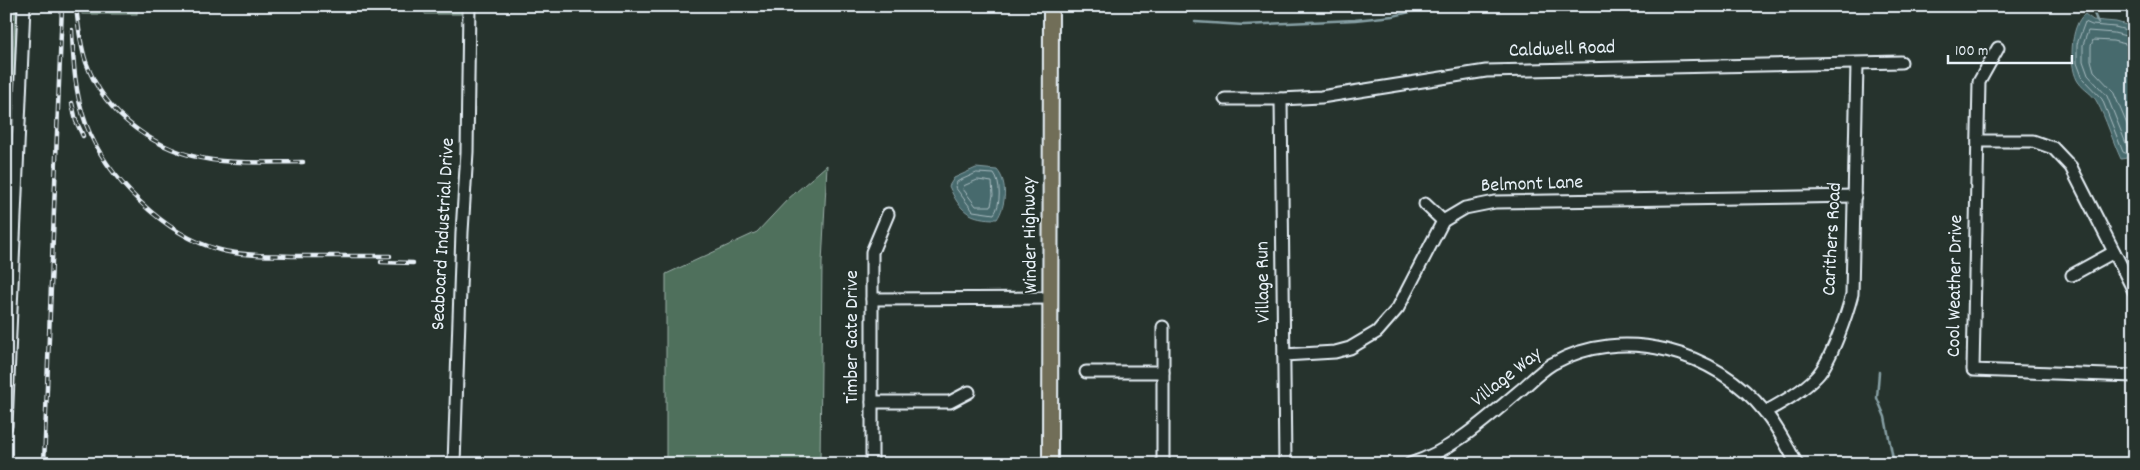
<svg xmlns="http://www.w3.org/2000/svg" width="2140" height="470" font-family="Dekko,sans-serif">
<rect width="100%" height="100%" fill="#26332d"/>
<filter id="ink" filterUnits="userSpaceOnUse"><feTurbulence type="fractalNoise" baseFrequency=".02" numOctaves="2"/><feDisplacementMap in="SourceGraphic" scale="10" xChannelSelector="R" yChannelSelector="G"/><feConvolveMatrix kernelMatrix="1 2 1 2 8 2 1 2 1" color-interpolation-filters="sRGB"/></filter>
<g filter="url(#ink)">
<g fill="#4f705b" stroke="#9cb0aa">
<rect x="82" y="6" width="55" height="8"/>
<path d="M423,6H461V14H425Z"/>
<path d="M15,9L17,11L12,118L10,115Z"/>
<path d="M827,165L822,263L820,464H666V274L757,232L788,199Z"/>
</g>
<g fill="#476a6d" stroke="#87a0a5">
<path d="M2085,14L2093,20L2116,22L2134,27V162L2127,158L2121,159C2113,142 2106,118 2097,102C2093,94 2084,90 2079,83C2068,69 2070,24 2085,14Z"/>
<path d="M976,168L997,170C1008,182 1006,206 997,219C970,219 960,212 949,186L954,178Z"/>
</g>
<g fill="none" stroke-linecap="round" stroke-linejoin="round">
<g stroke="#a8bbc0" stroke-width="1">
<path d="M2134,32L2115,27L2092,25L2085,22L2077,44V63L2083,79L2102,99L2123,152L2134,157"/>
<path d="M2134,38L2114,33L2088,31L2083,45V61L2088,75L2107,96L2127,146L2134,149"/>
<path d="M2134,46L2113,41L2093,40L2091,46V60L2094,71L2113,91L2134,141"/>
<path d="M977,173L994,174C1001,183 1001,205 994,214L973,211L955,187L957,182Z"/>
<path d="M978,180L992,182L993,195L991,206H976L963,189L964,186Z"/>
</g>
<g stroke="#87a0a5" stroke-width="2.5">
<path d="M2091,6L2098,23"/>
<path d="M1195,22L1244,25L1355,20L1393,16L1435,6"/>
<path d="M1879,372L1877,398L1885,417L1894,464"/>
</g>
<defs>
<g id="minor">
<path d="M1998,48L1979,82L1973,370L2134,376"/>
<path d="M1225,99H1281L1321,97L1486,71L1901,62"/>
<path d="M1281,99L1285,464"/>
<path d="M1978,141H2033L2053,148L2071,167L2134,291"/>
<path d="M1425,204L1443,221"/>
<path d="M2072,275L2114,252"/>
<path d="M872,299L1051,298"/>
<path d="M1163,327V464"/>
<path d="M1284,355L1335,352L1350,348L1377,332L1398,308L1443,221L1465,208L1495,202L1855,196"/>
<path d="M1086,372H1163"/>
<path d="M872,402H950L969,392"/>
<path d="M1765,412C1783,402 1803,391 1817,376C1831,361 1847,314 1852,294L1857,64"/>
<path d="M6,426L24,6"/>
<path d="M454,464L462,232L467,152L469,6"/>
<path d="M872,464V252L888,214"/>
<path d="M1410,464C1454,450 1488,417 1523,388C1532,380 1542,370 1552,364C1623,324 1716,351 1765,412C1778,427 1787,447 1797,464"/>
</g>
<path id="major" d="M1050,464L1051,6"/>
</defs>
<use href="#minor" stroke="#e8f1f8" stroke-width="15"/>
<use href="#major" stroke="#e8f1f8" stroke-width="18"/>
<use href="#minor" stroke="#26332d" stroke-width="11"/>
<use href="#major" stroke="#716e59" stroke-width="14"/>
<defs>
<g id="rail">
<path d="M76,6C78,25 80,44 86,62C105,116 157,152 212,160C242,164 273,162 303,162"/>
<path d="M72,30C73,61 75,95 86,124C106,177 164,235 220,250C243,256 268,255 292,256C325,256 357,256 390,256"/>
<path d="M72,103L76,121L83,136"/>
<path d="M381,262L413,263"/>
<path d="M44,464L62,6"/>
</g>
</defs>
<use href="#rail" stroke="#e8f1f8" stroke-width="4.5"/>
<use href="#rail" stroke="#26332d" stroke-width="2.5" stroke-dasharray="8" stroke-linecap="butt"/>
</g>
</g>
<g text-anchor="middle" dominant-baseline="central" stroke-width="4" stroke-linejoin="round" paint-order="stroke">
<g font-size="20" fill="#e8f1f8" stroke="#26332d">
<text transform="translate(1562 50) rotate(-2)">Caldwell Road</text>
<text transform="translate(1532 185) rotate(-2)">Belmont Lane</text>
<text transform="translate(444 234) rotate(-87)">Seaboard Industrial Drive</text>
<text transform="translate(1031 235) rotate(-91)">Winder Highway</text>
<text transform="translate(1833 239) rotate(-87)">Carithers Road</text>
<text transform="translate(1264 282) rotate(-91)">Village Run</text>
<text transform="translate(1956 286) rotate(-89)">Cool Weather Drive</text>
<text transform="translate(853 337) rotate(-90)">Timber Gate Drive</text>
<text transform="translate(1507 378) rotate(-38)">Village Way</text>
</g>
</g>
<rect width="2140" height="470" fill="none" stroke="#26332d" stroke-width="25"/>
<rect x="12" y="12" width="2115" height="445" fill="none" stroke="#e8f1f8" stroke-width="2" filter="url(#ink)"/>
<path d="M1948 55v8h124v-8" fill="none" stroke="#e8f1f8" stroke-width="2.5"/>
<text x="1955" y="55" font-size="15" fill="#e8f1f8" stroke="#26332d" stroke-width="4" paint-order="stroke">100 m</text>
</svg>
